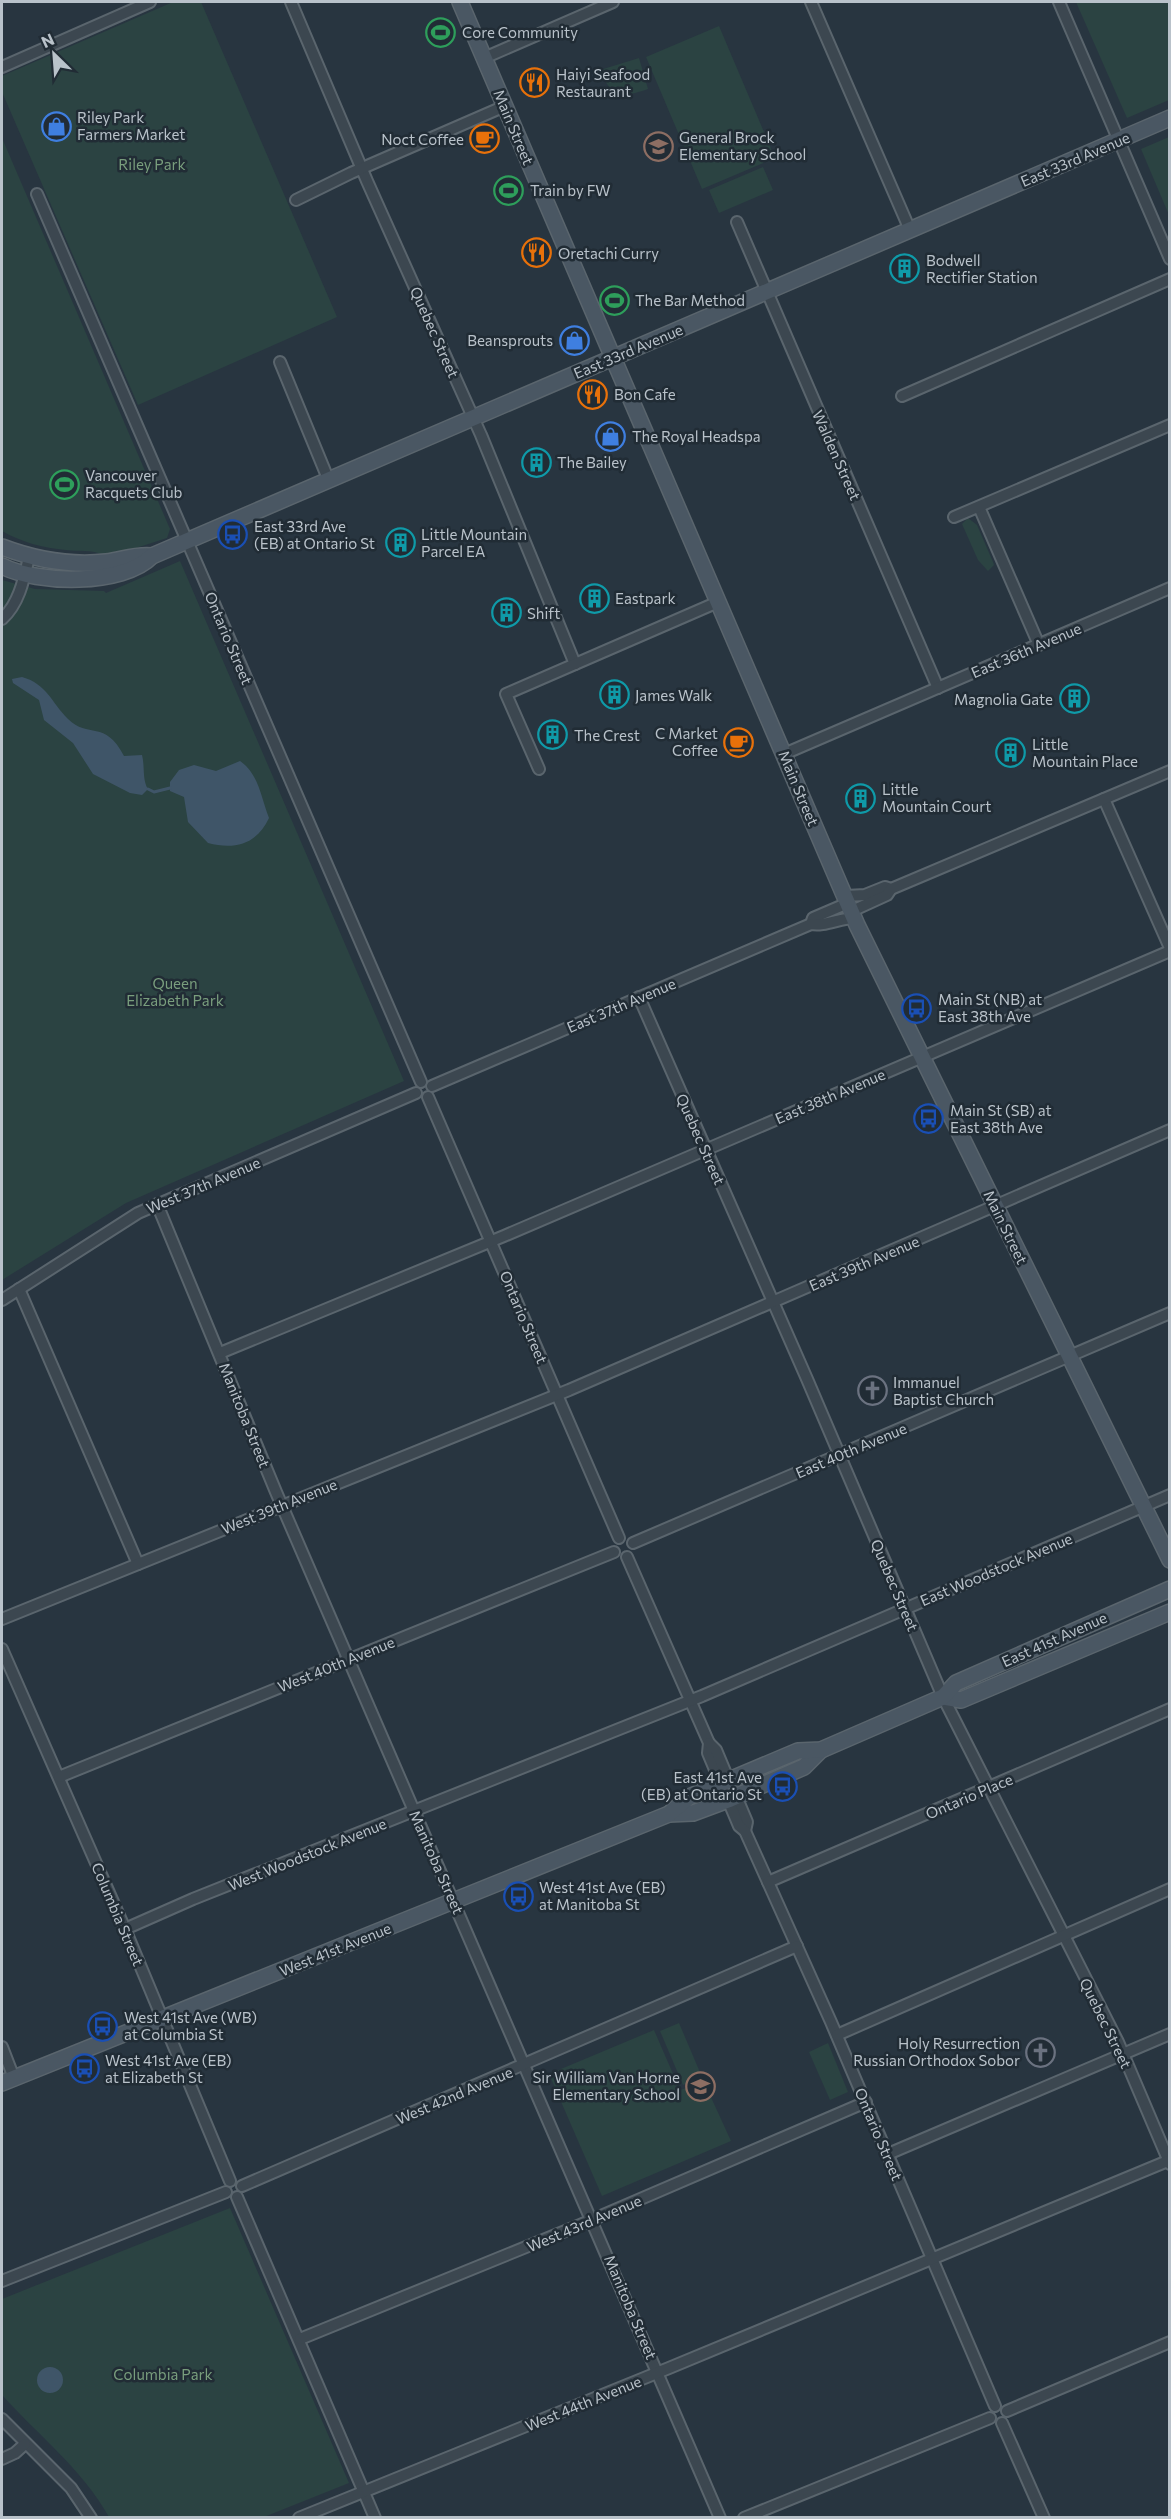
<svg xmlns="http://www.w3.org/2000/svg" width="1171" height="2519" font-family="Commissioner,sans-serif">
<rect width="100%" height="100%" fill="#283540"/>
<g fill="#2b4342">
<path d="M173,2H201L337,317L138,405L2,92V76Z"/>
<path d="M1076,2H1169V100L1127,118Z"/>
<path d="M719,26L775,158L702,189L646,57Z"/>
<path d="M639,58L648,89C622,98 611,98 600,70Z"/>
<path d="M1169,137V215L1141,149Z"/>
<path d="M2,138L170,529L167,538L133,549L103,555C92,549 78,552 66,550C43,548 21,542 2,531Z"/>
<path d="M763,167L773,190L719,213L709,190Z"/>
<path d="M968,518L977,525L993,562L994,565L988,571L978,560L962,524Z"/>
<path d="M180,561L404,1081L126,1203L2,1280V580L35,589L104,591L106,593Z"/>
<path d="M679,2023L702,2077L683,2085L660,2031Z"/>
<path d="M654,2030L680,2090L704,2082L731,2141L602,2196L549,2074Z"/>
<path d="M828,2043L848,2092L830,2100L809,2052Z"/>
<path d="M230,2208L349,2483L264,2517H109C82,2469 38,2435 2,2395V2299Z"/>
</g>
<g fill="#3f5568">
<path d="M22,677C47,684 51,702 68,719C88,739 105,719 124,756L142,755C145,766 142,780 148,789L142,795L130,793L93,774L73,743L44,720L39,700L13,683L12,679Z"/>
<path d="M240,761C259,774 261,798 269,818C257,844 235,850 208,843L188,822L184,797L170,791V782L179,770L194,765L216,771Z"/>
<circle cx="50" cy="2380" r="13"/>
</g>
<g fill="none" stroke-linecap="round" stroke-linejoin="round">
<path stroke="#3f5568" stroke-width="3" d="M148,789L154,792L170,788"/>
<defs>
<g id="street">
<path d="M291,2L367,181L481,435L575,664"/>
<path d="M811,2L910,230"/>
<path d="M1059,2L1170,259"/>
<path d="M484,58L613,2"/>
<path d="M2,67L150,2"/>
<path d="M37,194L421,1082"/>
<path d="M296,200L351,173L505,106"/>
<path d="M737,222L938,688"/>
<path d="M280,362L329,481"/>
<path d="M902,396L1170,279"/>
<path d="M979,507L1039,645"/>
<path d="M954,517L1170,425"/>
<path d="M2,619C19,604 24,579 29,557"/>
<path d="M784,754L1170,588"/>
<path d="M539,769L506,694L718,602"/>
<path d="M1104,799L1170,948"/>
<path d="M846,896L865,895L885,887L891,889"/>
<path d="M852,911L887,895L891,889L1170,771"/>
<path d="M811,924L813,918L848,903"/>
<path d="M639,997L807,1379L943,1697L1118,2042L1170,2164"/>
<path d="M432,1086L811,924C824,927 840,918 855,918"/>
<path d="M428,1097L619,1538"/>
<path d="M157,1204L276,1492L720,2518"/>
<path d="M19,1289L138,1564"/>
<path d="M2,1300L138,1213L416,1093"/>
<path d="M220,1353L504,1236L1170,951"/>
<path d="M633,1543L1170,1313"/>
<path d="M627,1557L709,1743L708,1753L721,1784"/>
<path d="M2,1619L569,1390L1170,1130"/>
<path d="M2,1649L125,1929L230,2181"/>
<path d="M709,1743L716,1750L729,1781"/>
<path d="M59,1777L614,1552"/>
<path d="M736,1796L747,1822L745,1831"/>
<path d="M728,1800L739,1826L745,1831L831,2022L995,2406"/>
<path d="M768,1882L1170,1709"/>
<path d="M125,1929L193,1899L702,1696L1170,1495"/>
<path d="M837,2035L1170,1889"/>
<path d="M2,2047L14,2078"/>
<path d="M888,2154L1170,2034"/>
<path d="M242,2186L797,1946"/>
<path d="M237,2197L375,2518"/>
<path d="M2,2281L226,2192"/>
<path d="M300,2339L580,2225L866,2102"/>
<path d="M1007,2411L1170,2342"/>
<path d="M2,2419L71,2488L91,2518"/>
<path d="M1002,2423L1044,2518"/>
<path d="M2,2459L15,2453L25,2444"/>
<path d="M299,2518L669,2368L1170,2160"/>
<path d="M744,2518L990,2418"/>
</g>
<g id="secondary">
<path d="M460,2L857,925L1170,1560"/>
<path d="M2,547C36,560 69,566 106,562C122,560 136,554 152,556"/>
<path d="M2,566C37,584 123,586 152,556L1170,118"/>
<path d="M943,1697L961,1700L1170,1612"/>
<path d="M669,1814L693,1813L728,1800L804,1767L821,1750"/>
<path d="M2,2083L669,1814L689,1797L798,1751L821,1750L943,1697L956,1683L1170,1589"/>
</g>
</defs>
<use href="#street" stroke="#5a656d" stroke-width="14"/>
<use href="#secondary" stroke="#5a656d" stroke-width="18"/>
<use href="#street" stroke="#3c4750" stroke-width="10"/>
<use href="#secondary" stroke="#4a5763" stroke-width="15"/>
</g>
<defs>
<symbol id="stadium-ring" viewBox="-11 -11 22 22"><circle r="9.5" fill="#212c35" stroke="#2e9e5b" stroke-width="1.5"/><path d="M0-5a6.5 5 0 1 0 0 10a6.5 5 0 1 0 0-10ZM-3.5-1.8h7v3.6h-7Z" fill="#2e9e5b"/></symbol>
<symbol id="restaurant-ring" viewBox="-11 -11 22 22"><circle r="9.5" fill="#212c35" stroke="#e8710a" stroke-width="1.5"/><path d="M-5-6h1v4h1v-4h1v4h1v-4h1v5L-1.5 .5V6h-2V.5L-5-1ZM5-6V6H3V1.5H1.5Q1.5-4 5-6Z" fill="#e8710a"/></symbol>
<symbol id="shop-ring" viewBox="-11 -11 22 22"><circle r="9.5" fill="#212c35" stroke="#3f7fe0" stroke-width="1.5"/><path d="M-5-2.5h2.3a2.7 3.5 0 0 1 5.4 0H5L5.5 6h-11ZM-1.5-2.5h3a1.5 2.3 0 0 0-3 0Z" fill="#3f7fe0"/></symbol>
<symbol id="cafe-ring" viewBox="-11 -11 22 22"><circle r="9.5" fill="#212c35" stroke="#e8710a" stroke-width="1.5"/><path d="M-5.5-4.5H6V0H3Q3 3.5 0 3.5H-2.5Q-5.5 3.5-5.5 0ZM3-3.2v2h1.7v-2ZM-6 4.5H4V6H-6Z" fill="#e8710a"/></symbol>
<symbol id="school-ring" viewBox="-11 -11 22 22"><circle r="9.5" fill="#212c35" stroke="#8d6e63" stroke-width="1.5"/><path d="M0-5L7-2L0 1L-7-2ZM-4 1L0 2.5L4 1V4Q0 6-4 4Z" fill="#8d6e63"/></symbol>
<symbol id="building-ring" viewBox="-11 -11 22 22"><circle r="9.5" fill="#212c35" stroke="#0f9aa8" stroke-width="1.5"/><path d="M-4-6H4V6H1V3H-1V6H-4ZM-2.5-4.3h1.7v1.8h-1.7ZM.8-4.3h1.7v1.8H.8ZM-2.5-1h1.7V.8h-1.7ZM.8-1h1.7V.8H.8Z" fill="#0f9aa8"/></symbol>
<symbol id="bus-ring" viewBox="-11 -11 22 22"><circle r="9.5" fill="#212c35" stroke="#1a4fb4" stroke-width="1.5"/><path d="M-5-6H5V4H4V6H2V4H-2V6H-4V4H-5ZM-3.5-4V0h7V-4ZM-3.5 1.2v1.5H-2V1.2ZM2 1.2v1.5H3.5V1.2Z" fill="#1a4fb4"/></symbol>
<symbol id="church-ring" viewBox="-11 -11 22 22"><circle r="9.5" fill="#212c35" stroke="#6b7280" stroke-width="1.5"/><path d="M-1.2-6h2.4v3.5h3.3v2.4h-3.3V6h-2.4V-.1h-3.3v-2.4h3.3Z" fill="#6b7280"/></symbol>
</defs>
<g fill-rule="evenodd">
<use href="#stadium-ring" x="424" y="16" width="33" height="33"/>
<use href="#restaurant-ring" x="518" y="66" width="33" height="33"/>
<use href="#shop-ring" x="40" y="110" width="33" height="33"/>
<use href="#cafe-ring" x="468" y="122" width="33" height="33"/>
<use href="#school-ring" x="642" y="130" width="33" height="33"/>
<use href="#stadium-ring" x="492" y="174" width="33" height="33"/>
<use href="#restaurant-ring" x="520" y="236" width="33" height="33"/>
<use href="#building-ring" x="888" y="252" width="33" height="33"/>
<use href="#stadium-ring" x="598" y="284" width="33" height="33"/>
<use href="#shop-ring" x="558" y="324" width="33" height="33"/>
<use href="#restaurant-ring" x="576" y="378" width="33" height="33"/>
<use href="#shop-ring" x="594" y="420" width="33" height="33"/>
<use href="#building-ring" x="520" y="446" width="33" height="33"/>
<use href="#stadium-ring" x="48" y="468" width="33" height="33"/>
<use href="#bus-ring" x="216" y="518" width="33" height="33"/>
<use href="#building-ring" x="384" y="526" width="33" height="33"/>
<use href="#building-ring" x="578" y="582" width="33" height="33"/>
<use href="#building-ring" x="490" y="596" width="33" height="33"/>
<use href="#building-ring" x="598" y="678" width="33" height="33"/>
<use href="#building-ring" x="1058" y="682" width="33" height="33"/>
<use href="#building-ring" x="536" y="718" width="33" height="33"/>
<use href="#cafe-ring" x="722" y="726" width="33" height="33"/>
<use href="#building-ring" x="994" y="736" width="33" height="33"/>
<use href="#building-ring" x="844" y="782" width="33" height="33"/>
<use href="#bus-ring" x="900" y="992" width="33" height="33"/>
<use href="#bus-ring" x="912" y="1102" width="33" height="33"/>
<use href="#church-ring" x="856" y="1374" width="33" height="33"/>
<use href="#bus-ring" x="766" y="1770" width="33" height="33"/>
<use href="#bus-ring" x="502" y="1880" width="33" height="33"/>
<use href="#bus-ring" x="86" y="2010" width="33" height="33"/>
<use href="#church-ring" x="1024" y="2036" width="33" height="33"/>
<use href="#bus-ring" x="68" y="2052" width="33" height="33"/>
<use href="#school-ring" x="684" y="2070" width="33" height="33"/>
</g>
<g text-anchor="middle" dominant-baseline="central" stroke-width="5" stroke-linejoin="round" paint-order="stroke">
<g font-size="15" fill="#b9c2ca" stroke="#212c35" text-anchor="start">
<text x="462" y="32">Core Community</text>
<text x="556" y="74">Haiyi Seafood<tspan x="556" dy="17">Restaurant</tspan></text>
<text x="77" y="117">Riley Park<tspan x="77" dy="17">Farmers Market</tspan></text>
<text x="679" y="137">General Brock<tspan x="679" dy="17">Elementary School</tspan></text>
<text x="464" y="139" text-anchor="end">Noct Coffee</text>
<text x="530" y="190">Train by FW</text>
<text x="558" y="253">Oretachi Curry</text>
<text x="926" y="260">Bodwell<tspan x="926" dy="17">Rectifier Station</tspan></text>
<text x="635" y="300">The Bar Method</text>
<text x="553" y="340" text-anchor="end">Beansprouts</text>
<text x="614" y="394">Bon Cafe</text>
<text x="632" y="436">The Royal Headspa</text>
<text x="557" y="462">The Bailey</text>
<text x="85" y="475">Vancouver<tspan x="85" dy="17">Racquets Club</tspan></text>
<text x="254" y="526">East 33rd Ave<tspan x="254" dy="17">(EB) at Ontario St</tspan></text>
<text x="421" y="534">Little Mountain<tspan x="421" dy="17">Parcel EA</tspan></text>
<text x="615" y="598">Eastpark</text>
<text x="527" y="613">Shift</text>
<text x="635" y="695">James Walk</text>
<text x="1053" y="699" text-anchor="end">Magnolia Gate</text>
<text x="718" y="733" text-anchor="end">C Market<tspan x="718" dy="17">Coffee</tspan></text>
<text x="574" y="735">The Crest</text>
<text x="1032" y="744">Little<tspan x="1032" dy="17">Mountain Place</tspan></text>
<text x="882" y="789">Little<tspan x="882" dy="17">Mountain Court</tspan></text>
<text x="938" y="999">Main St (NB) at<tspan x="938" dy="17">East 38th Ave</tspan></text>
<text x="950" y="1110">Main St (SB) at<tspan x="950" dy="17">East 38th Ave</tspan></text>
<text x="893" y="1382">Immanuel<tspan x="893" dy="17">Baptist Church</tspan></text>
<text x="762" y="1777" text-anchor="end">East 41st Ave<tspan x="762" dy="17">(EB) at Ontario St</tspan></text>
<text x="539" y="1887">West 41st Ave (EB)<tspan x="539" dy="17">at Manitoba St</tspan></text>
<text x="124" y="2017">West 41st Ave (WB)<tspan x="124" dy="17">at Columbia St</tspan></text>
<text x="1020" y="2043" text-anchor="end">Holy Resurrection<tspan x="1020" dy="17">Russian Orthodox Sobor</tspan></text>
<text x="105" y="2060">West 41st Ave (EB)<tspan x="105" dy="17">at Elizabeth St</tspan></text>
<text x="680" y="2077" text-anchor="end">Sir William Van Horne<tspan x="680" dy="17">Elementary School</tspan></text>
</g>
<g font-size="15" fill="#b9c2ca" stroke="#212c35">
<text transform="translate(514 127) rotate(67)">Main Street</text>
<text transform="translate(1075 159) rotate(-23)">East 33rd Avenue</text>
<text transform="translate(435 332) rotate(66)">Quebec Street</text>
<text transform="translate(628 351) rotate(-23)">East 33rd Avenue</text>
<text transform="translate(837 455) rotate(66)">Walden Street</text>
<text transform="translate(229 638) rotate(67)">Ontario Street</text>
<text transform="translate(1026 650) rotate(-23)">East 36th Avenue</text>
<text transform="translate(799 788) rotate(67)">Main Street</text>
<text transform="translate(621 1005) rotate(-23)">East 37th Avenue</text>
<text transform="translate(830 1096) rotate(-23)">East 38th Avenue</text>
<text transform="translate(701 1139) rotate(66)">Quebec Street</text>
<text transform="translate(203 1185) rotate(-23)">West 37th Avenue</text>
<text transform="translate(1006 1227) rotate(64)">Main Street</text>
<text transform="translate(864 1263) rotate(-23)">East 39th Avenue</text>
<text transform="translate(524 1317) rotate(67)">Ontario Street</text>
<text transform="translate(245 1415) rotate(68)">Manitoba Street</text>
<text transform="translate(851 1450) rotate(-23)">East 40th Avenue</text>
<text transform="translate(279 1506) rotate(-22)">West 39th Avenue</text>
<text transform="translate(996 1569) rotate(-23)">East Woodstock Avenue</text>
<text transform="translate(895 1585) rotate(67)">Quebec Street</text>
<text transform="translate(1054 1639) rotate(-24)">East 41st Avenue</text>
<text transform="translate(336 1664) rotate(-22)">West 40th Avenue</text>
<text transform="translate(969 1796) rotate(-23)">Ontario Place</text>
<text transform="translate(307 1854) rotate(-22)">West Woodstock Avenue</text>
<text transform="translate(437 1862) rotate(66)">Manitoba Street</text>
<text transform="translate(118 1914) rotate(67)">Columbia Street</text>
<text transform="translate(335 1949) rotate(-22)">West 41st Avenue</text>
<text transform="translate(1106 2023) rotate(64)">Quebec Street</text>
<text transform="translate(454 2095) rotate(-23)">West 42nd Avenue</text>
<text transform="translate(879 2134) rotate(67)">Ontario Street</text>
<text transform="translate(584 2223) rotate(-23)">West 43rd Avenue</text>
<text transform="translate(631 2307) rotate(67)">Manitoba Street</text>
<text transform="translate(583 2403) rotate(-22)">West 44th Avenue</text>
</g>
<g font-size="15" fill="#799e7d" stroke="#212c35">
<text x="152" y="164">Riley Park</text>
<text x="175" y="983">Queen<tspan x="175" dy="17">Elizabeth Park</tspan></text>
<text x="163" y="2374">Columbia Park</text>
</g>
</g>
<rect width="1171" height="2519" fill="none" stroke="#b9c2ca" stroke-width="6"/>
<g transform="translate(54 54) rotate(335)" stroke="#212c35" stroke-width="4.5" paint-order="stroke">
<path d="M0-4.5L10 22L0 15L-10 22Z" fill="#b9c2ca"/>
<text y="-9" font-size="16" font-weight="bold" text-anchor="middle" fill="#b9c2ca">N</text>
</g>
</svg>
